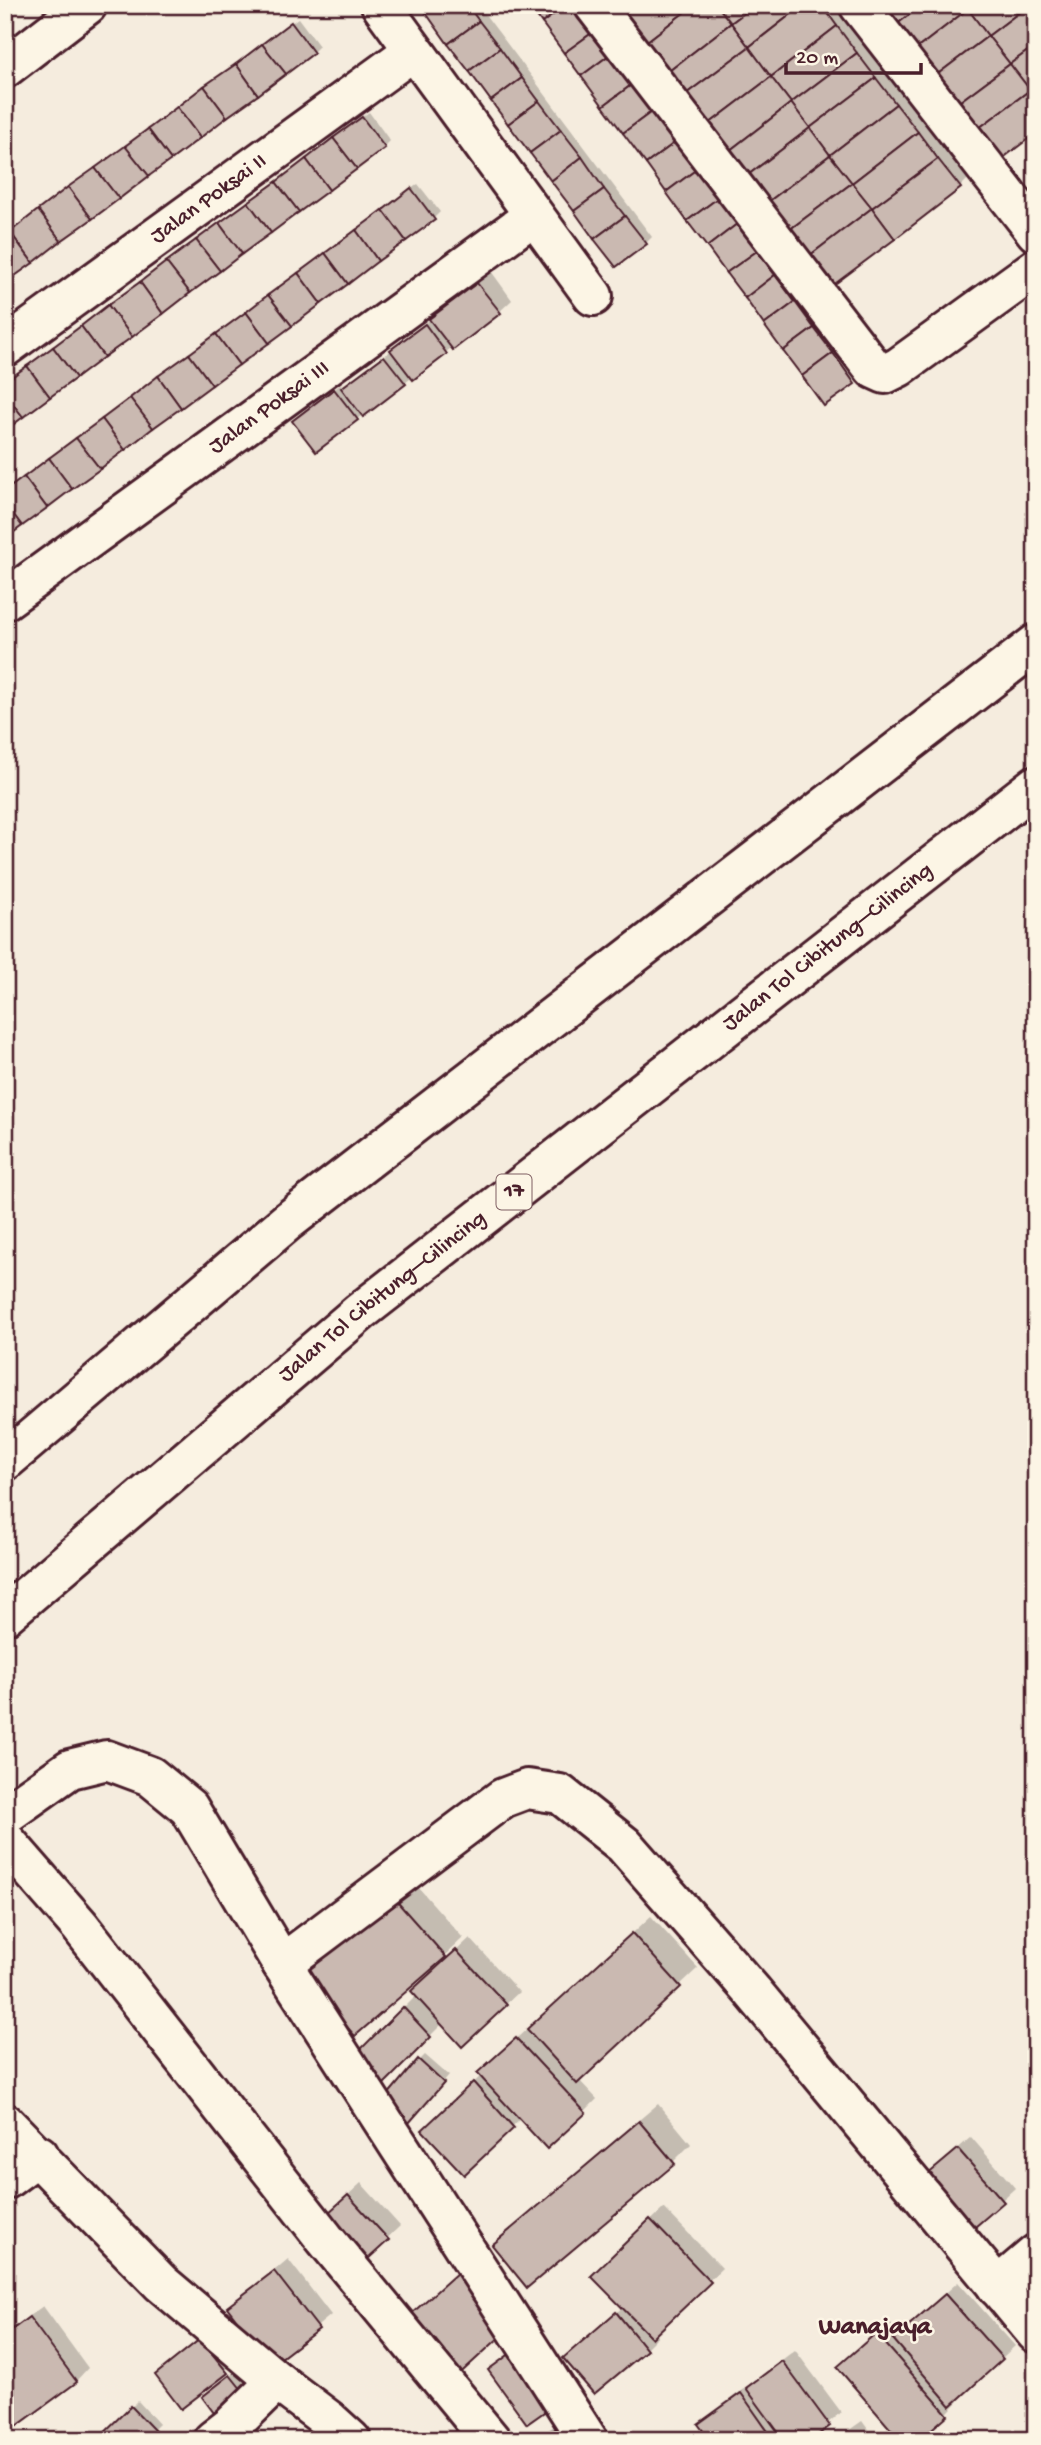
<svg xmlns="http://www.w3.org/2000/svg" width="1041" height="2445" font-family="'Gochi Hand',sans-serif">
<rect width="100%" height="100%" fill="#f5ecde"/>
<filter id="ink" filterUnits="userSpaceOnUse"><feTurbulence type="fractalNoise" baseFrequency=".0143" numOctaves="2"/><feDisplacementMap in="SourceGraphic" scale="14" xChannelSelector="R" yChannelSelector="G"/><feConvolveMatrix kernelMatrix="1 2 1 2 8 2 1 2 1" color-interpolation-filters="sRGB"/></filter>
<g filter="url(#ink)">
<g fill="#0003">
<path d="M422,5H478L652,237L646,243Z"/>
<path d="M587,5L860,376L825,404Z"/>
<path d="M621,5H843L972,175L960,187L833,284Z"/>
<path d="M869,5H1036V131Z"/>
<path d="M298,18L319,46L313,52L5,235Z"/>
<path d="M369,112L390,141L384,147L5,428V383Z"/>
<path d="M418,184L440,212L434,218L5,491Z"/>
<path d="M491,271L512,300L499,312L357,419L301,416L341,384L344,388Z"/>
<path d="M411,1879L463,1938L444,1956L303,1975Z"/>
<path d="M651,1916L698,1968L579,2080L597,2099L584,2112L521,2118L464,2172L437,2117L482,2075L492,2061L530,2026L531,2028Z"/>
<path d="M470,1938L519,1992L462,2045L443,2023L379,2087L352,2060L417,1995L426,1979Z"/>
<path d="M425,2055L449,2076L414,2116L419,2061Z"/>
<path d="M658,2104L691,2144L673,2162L494,2245L512,2227Z"/>
<path d="M971,2137L1015,2188L968,2231L936,2168Z"/>
<path d="M361,2183L400,2226L359,2265L332,2210Z"/>
<path d="M664,2208L722,2268L655,2332L658,2336L646,2348L594,2391L578,2345L623,2307L594,2276Z"/>
<path d="M288,2259L331,2315L273,2363L230,2308Z"/>
<path d="M958,2282L1015,2346L957,2399L959,2401L946,2414L852,2355L889,2322L900,2334Z"/>
<path d="M43,2306L88,2368L76,2381L5,2407V2333Z"/>
<path d="M214,2327L239,2359L182,2406L157,2375Z"/>
<path d="M795,2350L841,2412L808,2440H712L701,2424L713,2412Z"/>
<path d="M236,2371L247,2383L241,2389L210,2392Z"/>
<path d="M138,2401L159,2424L143,2440H98Z"/>
<path d="M572,2415L587,2440H532Z"/>
<path d="M862,2421L876,2440H835Z"/>
</g>
<g fill="#cab9b1" stroke="#4a1f2b" stroke-width="2">
<path d="M420,5H437L426,13Z"/>
<path d="M437,5H467L479,21L448,44L426,13Z"/>
<path d="M529,5H567L542,23Z"/>
<path d="M567,5H577L596,30L564,53L542,23Z"/>
<path d="M630,5H694L646,42L623,11Z"/>
<path d="M694,5H717L731,23L669,71L646,42Z"/>
<path d="M717,5H755L731,23Z"/>
<path d="M755,5H803L749,47L731,23Z"/>
<path d="M803,5H822L837,26L771,77L749,47Z"/>
<path d="M867,5H922L887,32Z"/>
<path d="M922,5H965L968,9L906,57L887,32Z"/>
<path d="M974,5H1029L988,36L968,9Z"/>
<path d="M1029,5H1036V45L1010,64L988,36Z"/>
<path d="M968,9L988,36L926,83L906,57Z"/>
<path d="M479,21L500,48L469,71L448,44Z"/>
<path d="M291,22L314,53L286,74L262,44Z"/>
<path d="M731,23L749,47L686,94L669,71Z"/>
<path d="M837,26L857,53L791,103L771,77Z"/>
<path d="M596,30L612,53L581,76L564,53Z"/>
<path d="M988,36L1010,64L947,111L926,83Z"/>
<path d="M262,44L286,74L258,95L236,64Z"/>
<path d="M1036,45V86L1030,90L1010,64Z"/>
<path d="M749,47L771,77L709,124L686,94Z"/>
<path d="M500,48L522,78L491,101L469,71Z"/>
<path d="M612,53L634,83L603,106L581,76Z"/>
<path d="M857,53L876,78L810,128L791,103Z"/>
<path d="M236,64L258,95L227,117L204,86Z"/>
<path d="M1010,64L1030,90L967,137L947,111Z"/>
<path d="M771,77L791,103L729,151L709,124Z"/>
<path d="M522,78L539,101L508,124L491,101Z"/>
<path d="M876,78L896,104L830,155L810,128Z"/>
<path d="M634,83L654,110L623,133L603,106Z"/>
<path d="M204,86L227,117L200,138L177,107Z"/>
<path d="M1030,90L1036,98V133L990,168L967,137Z"/>
<path d="M539,101L561,130L530,153L508,124Z"/>
<path d="M791,103L810,128L748,175L729,151Z"/>
<path d="M896,104L918,132L852,183L830,155Z"/>
<path d="M177,107L200,138L171,160L148,129Z"/>
<path d="M654,110L677,141L646,164L623,133Z"/>
<path d="M362,117L385,148L357,169L333,138Z"/>
<path d="M810,128L830,155L768,202L748,175Z"/>
<path d="M148,129L171,160L149,176L125,146Z"/>
<path d="M561,130L582,157L551,181L530,153Z"/>
<path d="M918,132L938,159L872,208L852,183Z"/>
<path d="M333,138L357,169L329,190L306,159Z"/>
<path d="M677,141L697,169L666,192L646,164Z"/>
<path d="M125,146L149,176L119,199L95,168Z"/>
<path d="M830,155L852,183L789,230L768,202Z"/>
<path d="M582,157L604,189L574,211L551,181Z"/>
<path d="M306,159L329,190L299,212L276,182Z"/>
<path d="M938,159L961,188L895,239L872,208Z"/>
<path d="M95,168L119,199L92,219L68,187Z"/>
<path d="M697,169L718,198L687,221L666,192Z"/>
<path d="M276,182L299,212L271,233L248,202Z"/>
<path d="M852,183L872,208L809,256L789,230Z"/>
<path d="M68,187L92,219L61,241L38,210Z"/>
<path d="M411,188L435,220L406,241L383,210Z"/>
<path d="M604,189L625,216L594,239L574,211Z"/>
<path d="M718,198L737,224L707,247L687,221Z"/>
<path d="M248,202L271,233L242,254L219,223Z"/>
<path d="M872,208L895,239L832,286L809,256Z"/>
<path d="M38,210L61,241L33,263L10,232Z"/>
<path d="M383,210L406,241L378,261L356,230Z"/>
<path d="M625,216L647,244L616,267L594,239Z"/>
<path d="M219,223L242,254L220,271L196,240Z"/>
<path d="M737,224L757,251L726,273L707,247Z"/>
<path d="M356,230L378,261L348,284L325,253Z"/>
<path d="M10,232L33,263L5,283V235Z"/>
<path d="M196,240L220,271L190,293L166,262Z"/>
<path d="M757,251L775,275L745,298L726,273Z"/>
<path d="M325,253L348,284L321,304L298,273Z"/>
<path d="M166,262L190,293L163,314L140,282Z"/>
<path d="M298,273L321,304L292,326L268,295Z"/>
<path d="M775,275L795,302L764,325L745,298Z"/>
<path d="M140,282L163,314L132,337L108,305Z"/>
<path d="M477,283L501,313L453,350L429,319Z"/>
<path d="M268,295L292,326L269,343L246,312Z"/>
<path d="M795,302L814,328L783,351L764,325Z"/>
<path d="M108,305L132,337L104,357L81,326Z"/>
<path d="M246,312L269,343L239,365L216,334Z"/>
<path d="M425,324L447,354L413,380L390,350Z"/>
<path d="M81,326L104,357L76,378L53,347Z"/>
<path d="M814,328L833,353L802,376L783,351Z"/>
<path d="M216,334L239,365L212,385L189,354Z"/>
<path d="M53,347L76,378L50,397L27,366Z"/>
<path d="M833,353L855,384L824,406L802,376Z"/>
<path d="M189,354L212,385L181,408L158,376Z"/>
<path d="M384,356L406,384L363,417L341,388Z"/>
<path d="M27,366L50,397L23,417L5,394V382Z"/>
<path d="M158,376L181,408L153,428L130,398Z"/>
<path d="M334,389L358,420L316,452L292,421Z"/>
<path d="M5,394L23,417L5,431Z"/>
<path d="M130,398L153,428L125,450L102,419Z"/>
<path d="M102,419L125,450L100,469L76,438Z"/>
<path d="M76,438L100,469L72,489L49,458Z"/>
<path d="M49,458L72,489L47,508L24,477Z"/>
<path d="M24,477L47,508L22,526L5,503V491Z"/>
<path d="M5,503L22,526L5,539Z"/>
<path d="M392,1896L446,1957L355,2036L301,1975Z"/>
<path d="M632,1933L681,1987L577,2084L527,2029Z"/>
<path d="M456,1950L507,2005L462,2047L411,1991Z"/>
<path d="M403,2007L431,2037L379,2089L350,2060Z"/>
<path d="M516,2038L586,2113L547,2149L477,2073Z"/>
<path d="M418,2059L444,2083L408,2124L382,2102Z"/>
<path d="M473,2082L514,2128L464,2175L422,2130Z"/>
<path d="M639,2121L675,2164L527,2288L492,2245Z"/>
<path d="M958,2149L1004,2202L968,2233L921,2180Z"/>
<path d="M348,2195L389,2240L358,2268L317,2223Z"/>
<path d="M650,2219L711,2282L652,2338L591,2276Z"/>
<path d="M274,2271L319,2329L272,2365L227,2307Z"/>
<path d="M458,2272L502,2335L453,2380L401,2323Z"/>
<path d="M945,2294L1003,2359L951,2406L893,2339Z"/>
<path d="M616,2312L647,2350L594,2394L563,2358Z"/>
<path d="M29,2317L77,2382L17,2426L5,2410V2335Z"/>
<path d="M876,2333L948,2415L919,2440H900L837,2367Z"/>
<path d="M200,2339L228,2373L181,2409L155,2375Z"/>
<path d="M515,2350L554,2405L527,2424L488,2370Z"/>
<path d="M782,2361L830,2426L811,2440H784L746,2388Z"/>
<path d="M230,2375L242,2390L214,2413L202,2397Z"/>
<path d="M741,2393L774,2440H710L698,2424Z"/>
<path d="M131,2406L155,2431L146,2440H96Z"/>
<path d="M559,2427L567,2440H538Z"/>
<path d="M849,2432L855,2440H838Z"/>
</g>
<g fill="none" stroke-linecap="round" stroke-linejoin="round">
<defs>
<g id="minor">
<path d="M381,5L593,296"/>
<path d="M594,5L874,369L885,374L899,367L1036,268"/>
<path d="M859,5L1036,232"/>
<path d="M5,68L87,5"/>
<path id="s1" d="M5,347L413,51"/>
<path id="s2" d="M5,600L533,216"/>
<path d="M5,1815L70,1769L107,1760L150,1776L189,1808L282,1964L588,2440"/>
<path d="M5,1840L80,1926L325,2239L491,2440"/>
<path d="M282,1964L503,1798L527,1789L560,1794L624,1845L753,1992L1036,2333"/>
<path d="M5,2123L161,2283L277,2381L330,2421L351,2440"/>
<path d="M5,2180L39,2155"/>
<path d="M997,2287L1036,2254"/>
<path d="M213,2440L231,2426L277,2381"/>
</g>
<g id="highway">
<path d="M5,1461L288,1221L1036,644"/>
<path id="s3" d="M5,1615L360,1312L1036,785"/>
</g>
</defs>
<use href="#minor" stroke="#4a1f2b" stroke-width="44"/>
<use href="#highway" stroke="#4a1f2b" stroke-width="44"/>
<use href="#minor" stroke="#fcf5e5" stroke-width="38"/>
<use href="#highway" stroke="#fcf5e5" stroke-width="38"/>
</g>
</g>
<g text-anchor="middle" dominant-baseline="central" stroke-width="5" stroke-linejoin="round" paint-order="stroke">
<rect fill="#fcf5e5" stroke="#7f5f63" stroke-width="2" x="496.5" y="1174.5" width="35" height="35" rx="5"/>
<g font-size="21" font-weight="bold" fill="#4a1f2b">
<text x="514" y="1192">17</text>
</g>
<g font-size="23" fill="#4a1f2b" stroke="#fcf5e5">
<text stroke="none"><textPath href="#s1" startOffset="252">Jalan Poksai II</textPath></text>
<text stroke="none"><textPath href="#s2" startOffset="327">Jalan Poksai III</textPath></text>
<text stroke="none"><textPath href="#s3" startOffset="1060">Jalan Tol Cibitung–Cilincing</textPath></text>
<text stroke="none"><textPath href="#s3" startOffset="494">Jalan Tol Cibitung–Cilincing</textPath></text>
</g>
<g font-size="26" font-weight="bold" fill="#4a1f2b" stroke="#fcf5e5">
<text x="875" y="2328">Wanajaya</text>
</g>
</g>
<rect width="1041" height="2445" fill="none" stroke="#fcf5e5" stroke-width="28"/>
<rect x="14" y="14" width="1013" height="2417" fill="none" stroke="#4a1f2b" stroke-width="2.5" filter="url(#ink)"/>
<path d="M786 63v10h135v-10" fill="none" stroke="#4a1f2b" stroke-width="3.5"/>
<text x="796" y="63" font-size="21" fill="#4a1f2b" stroke="#fcf5e5" stroke-width="5" paint-order="stroke">20 m</text>
</svg>
